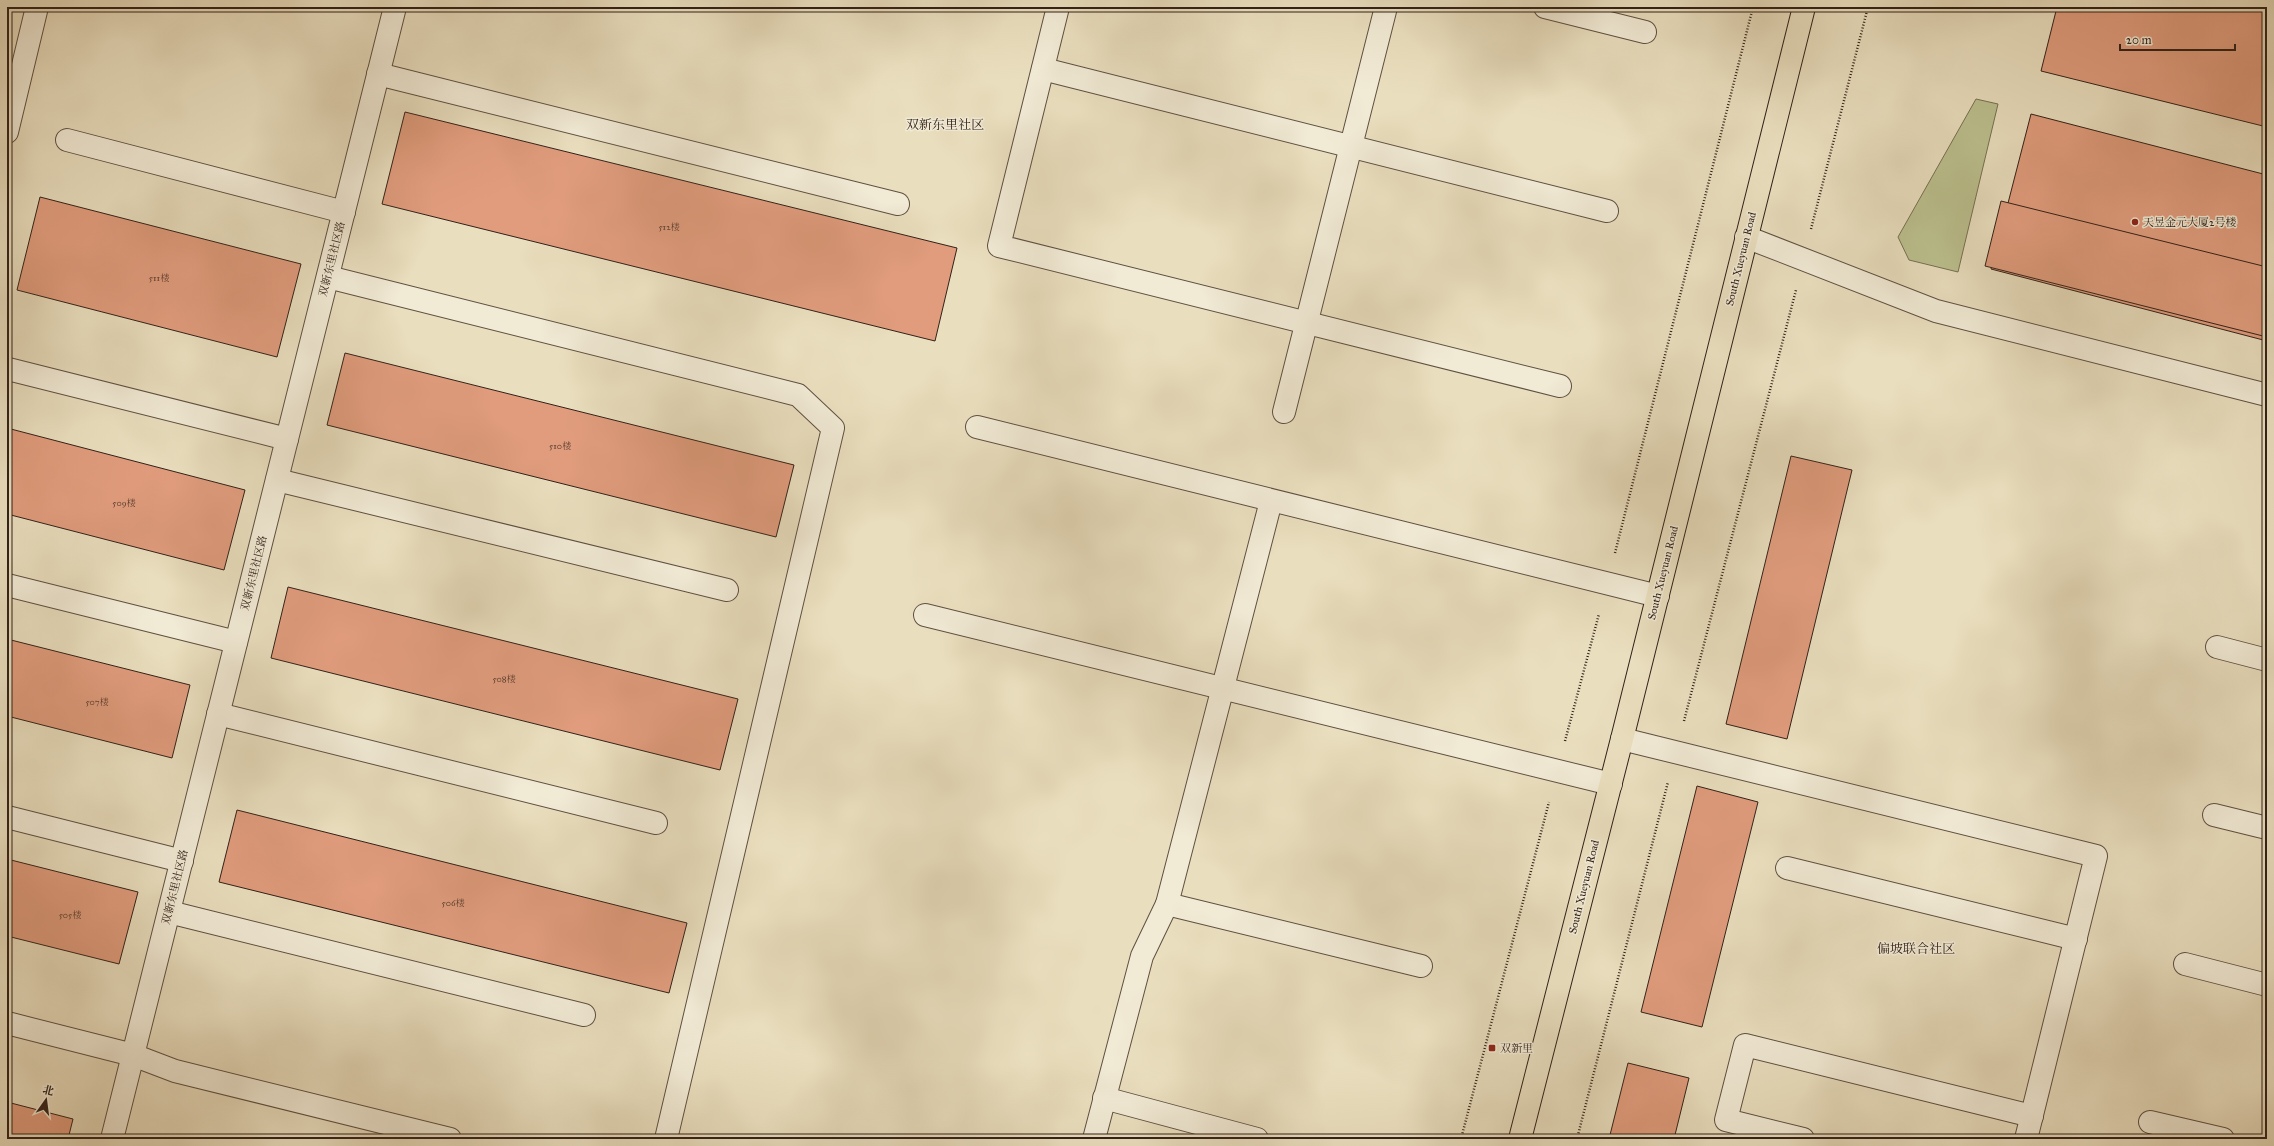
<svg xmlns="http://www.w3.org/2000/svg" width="2274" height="1146" font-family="'IM FELL Great Primer','Noto Serif SC',serif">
<rect width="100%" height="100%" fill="#e9debe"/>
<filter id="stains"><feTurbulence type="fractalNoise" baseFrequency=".005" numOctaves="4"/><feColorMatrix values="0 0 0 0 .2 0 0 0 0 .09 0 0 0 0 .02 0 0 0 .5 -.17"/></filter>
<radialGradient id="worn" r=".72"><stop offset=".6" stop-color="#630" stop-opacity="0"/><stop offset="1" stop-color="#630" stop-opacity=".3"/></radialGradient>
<path fill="#bbc08e" stroke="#767054" d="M1976,99L1998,104L1958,272L1909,260L1898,237Z"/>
<g fill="#e09c7d" stroke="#312119">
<path d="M2057,7H2267V127L2041,71Z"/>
<path d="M405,112L957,248L935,341L382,204Z"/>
<path d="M2031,114L2267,175V341L1991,269Z"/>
<path d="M40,197L301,264L277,357L17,290Z"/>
<path d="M2001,201L2267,267V337L1985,266Z"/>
<path d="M345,353L794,465L776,537L327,425Z"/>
<path d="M7,428L245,490L224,570L7,514Z"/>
<path d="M1791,456L1852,470L1787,739L1726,724Z"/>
<path d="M288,587L738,699L720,770L271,658Z"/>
<path d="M7,639L190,685L172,758L7,716Z"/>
<path d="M1697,786L1758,802L1702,1027L1641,1012Z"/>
<path d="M237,810L687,923L669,993L219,882Z"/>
<path d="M7,859L138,892L119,964L7,936Z"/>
<path d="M1628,1063L1689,1078L1674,1139H1609Z"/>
<path d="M7,1102L73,1119L68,1139H7Z"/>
</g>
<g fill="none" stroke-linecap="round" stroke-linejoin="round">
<defs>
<g id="minor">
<path d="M1058,7L999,246L1560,386"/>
<path d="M1545,7L1645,32"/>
<path d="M1043,69L1607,211"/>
<path d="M378,74L898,204"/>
<path d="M7,132L37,7"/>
<path d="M67,140L344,212"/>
<path d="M1746,237L1936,311L2267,395"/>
<path d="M328,277L798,395L833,428L666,1139"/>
<path d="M8,369L287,439"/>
<path d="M1284,412L1386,7"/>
<path d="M977,427L1658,596"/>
<path d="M277,480L727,590"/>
<path d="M1271,501L1167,904L1421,966"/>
<path d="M7,585L236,642"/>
<path d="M925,615L1611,784"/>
<path d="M2217,647L2267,660"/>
<path d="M218,714L656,823"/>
<path d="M1622,739L2096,856L2026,1139"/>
<path d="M2214,815L2267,828"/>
<path d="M7,817L182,861"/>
<path d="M1787,868L2076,939"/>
<path d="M169,912L584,1015"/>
<path d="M2185,964L2267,985"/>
<path d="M7,1023L133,1055L175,1071L450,1139"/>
<path d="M1104,1098L1257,1139"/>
<path d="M2150,1122L2223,1139"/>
<path d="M112,1139L395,7"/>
<path d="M1094,1139L1142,956L1167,904"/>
<path d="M1803,1139L1726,1120L1745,1045L2032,1116"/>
</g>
<path id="primary" d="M1520,1139L1622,739L1804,7"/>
</defs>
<use href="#minor" stroke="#5f5042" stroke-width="24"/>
<use href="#primary" stroke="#312119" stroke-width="24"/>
<g stroke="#312119" stroke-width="2.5" stroke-dasharray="1 2" stroke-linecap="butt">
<path d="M1811,229L1868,7"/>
<path d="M1615,553L1753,7"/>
<path d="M1684,721L1796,290"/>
<path d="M1565,741L1599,614"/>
<path d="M1461,1139L1549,802"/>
<path d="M1577,1139L1668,782"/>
</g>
<use href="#minor" stroke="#f1ead5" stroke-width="22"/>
<use href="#primary" stroke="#e9debe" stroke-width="22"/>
</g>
<g fill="#8f2418" stroke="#f1ead5" stroke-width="1.5">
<circle cx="2135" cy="222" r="4"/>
<rect x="1488" y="1044" width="8" height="8" rx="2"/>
</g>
<g text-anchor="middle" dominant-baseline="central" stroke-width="3" stroke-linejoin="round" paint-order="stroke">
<g font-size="9" fill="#5d4032">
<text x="669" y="226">512楼</text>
<text x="159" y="277">511楼</text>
<text x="560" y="445">510楼</text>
<text x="124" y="502">509楼</text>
<text x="504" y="678">508楼</text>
<text x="97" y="701">507楼</text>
<text x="453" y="902">506楼</text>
<text x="70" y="914">505楼</text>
</g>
<g font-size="11" fill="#312119" stroke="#f1ead5" text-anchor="start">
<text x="2143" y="222">天昱金元大厦2号楼</text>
<text x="1500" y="1048">双新里</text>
</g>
<g font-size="11" fill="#312119" stroke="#f1ead5">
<text transform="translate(332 259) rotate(-76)">双新东里社区路</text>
<text transform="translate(1741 259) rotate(-76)">South Xueyuan Road</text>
<text transform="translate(254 573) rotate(-76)">双新东里社区路</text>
<text transform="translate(1663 573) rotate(-76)">South Xueyuan Road</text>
<text transform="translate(175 887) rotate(-76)">双新东里社区路</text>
<text transform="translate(1584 887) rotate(-76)">South Xueyuan Road</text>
</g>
<g font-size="13" fill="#312119" stroke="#f1ead5">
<text x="945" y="125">双新东里社区</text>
<text x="1916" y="949">偏坡联合社区</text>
</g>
</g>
<rect width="2274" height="1146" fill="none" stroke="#e9debe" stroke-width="24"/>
<rect x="8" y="8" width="2258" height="1130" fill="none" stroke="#312119" stroke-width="2"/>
<rect x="12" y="12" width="2250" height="1122" fill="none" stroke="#312119"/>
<g transform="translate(46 1100) rotate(14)" stroke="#f1ead5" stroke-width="3" paint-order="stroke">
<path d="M0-3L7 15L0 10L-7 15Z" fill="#312119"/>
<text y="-6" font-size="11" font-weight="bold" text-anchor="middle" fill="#312119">北</text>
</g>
<path d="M2120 44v6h115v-6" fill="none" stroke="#312119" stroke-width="2"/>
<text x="2126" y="44" font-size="12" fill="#312119" stroke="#f1ead5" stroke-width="3" paint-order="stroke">20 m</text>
<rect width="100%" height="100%" filter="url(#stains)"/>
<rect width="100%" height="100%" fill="url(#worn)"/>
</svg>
